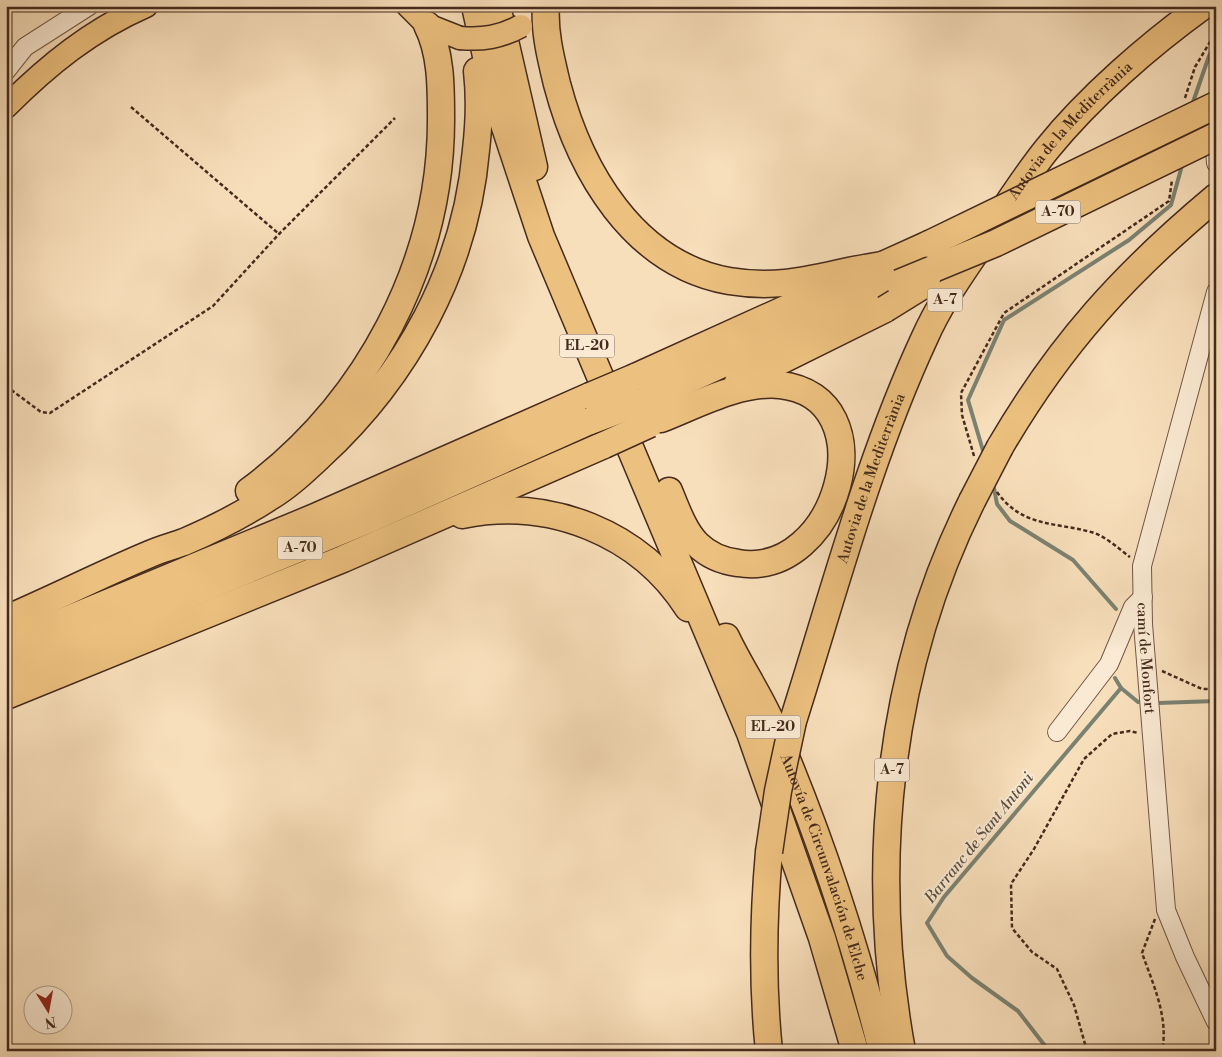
<svg xmlns="http://www.w3.org/2000/svg" width="1222" height="1057" font-family="'Libre Bodoni',serif">
<rect width="100%" height="100%" fill="#f8dfbb"/>
<filter id="stains"><feTurbulence type="fractalNoise" baseFrequency=".004" numOctaves="4"/><feColorMatrix values="0 0 0 0 .2 0 0 0 0 .09 0 0 0 0 .02 0 0 0 .5 -.17"/></filter>
<radialGradient id="worn" r=".72"><stop offset=".6" stop-color="#630" stop-opacity="0"/><stop offset="1" stop-color="#630" stop-opacity=".3"/></radialGradient>
<g fill="none" stroke-linecap="round" stroke-linejoin="round">
<g stroke="#7b8272" stroke-width="4">
<path d="M1192,105L1209,56L1216,44"/>
<path d="M984,454L968,400L1004,320L1129,240L1171,205L1183,162"/>
<path d="M993,483L997,504L1010,521L1073,560L1116,609"/>
<path d="M1121,688L1138,702"/>
<path d="M1158,703L1216,701"/>
<path d="M1049,1051L1018,1011L972,978L947,956L927,923L944,897L1121,688L1115,678"/>
</g>
<defs>
<g id="minor">
<path d="M6,71L25,47L89,6"/>
<path d="M1216,102L1212,116L1216,163"/>
<path id="s1" d="M1216,292L1142,566L1143,624L1166,910L1185,957L1216,1022"/>
<path d="M1057,732L1109,664L1133,607L1143,597"/>
</g>
<g id="major">
<path d="M408,6L427,25L460,38"/>
<path d="M6,107C48,65 91,30 146,6"/>
</g>
<g id="highway">
<path d="M475,6L495,97L541,236L750,733L822,938L855,1051"/>
<path d="M497,6L534,167"/>
<path d="M546,6C544,32 551,59 557,84C580,171 633,264 729,281C789,291 826,273 882,265"/>
<path d="M635,377L929,244"/>
<path d="M738,382L885,309"/>
<path d="M640,402L899,283"/>
<path d="M661,419C697,405 740,381 780,385C890,397 837,580 738,563C722,561 709,556 697,544C684,531 676,508 669,491"/>
<path d="M1000,447C1060,344 1125,273 1216,197"/>
<path d="M249,491C366,404 442,264 441,117C441,87 441,52 427,25"/>
<path d="M462,515C550,497 640,533 688,608"/>
<path d="M6,619C55,598 102,574 150,554C161,549 173,546 184,542C212,530 242,515 268,498C287,487 304,471 320,456C407,376 466,268 476,150C479,124 480,97 477,71"/>
<path id="s2" d="M726,637C740,667 759,694 772,724C818,830 854,939 882,1051"/>
<path d="M6,645L315,517L590,396"/>
<path d="M6,670L375,517L590,421"/>
<path d="M6,696L343,559L604,445"/>
<path id="s3" d="M793,721C833,595 869,457 925,337C940,303 962,273 982,243C1003,211 1023,179 1047,149C1089,97 1149,45 1203,6"/>
<path d="M769,1051C762,984 763,919 769,852"/>
<path d="M902,1051C868,866 888,670 972,501"/>
</g>
</defs>
<use href="#minor" stroke="#725744" stroke-width="20"/>
<use href="#major" stroke="#452a1d" stroke-width="25"/>
<use href="#highway" stroke="#452a1d" stroke-width="29"/>
<g stroke="#452a1d" stroke-width="2.5" stroke-dasharray="4 2.5" stroke-linecap="butt">
<path d="M1185,98L1195,67L1216,32"/>
<path d="M131,107L279,234"/>
<path d="M6,386L41,412L50,413L213,306L279,234L395,118"/>
<path d="M974,456L962,415L961,393L1004,313L1169,201L1172,180"/>
<path d="M997,492C1022,527 1054,522 1091,532C1104,535 1119,549 1130,557"/>
<path d="M1162,671L1202,689H1216"/>
<path d="M1155,919L1142,953C1153,984 1169,1018 1162,1051"/>
<path d="M1087,1051L1074,1005L1057,969L1032,952L1012,928L1011,884L1034,849L1084,759L1112,734L1130,731L1138,733"/>
</g>
<use href="#minor" stroke="#faead3" stroke-width="18"/>
<use href="#major" stroke="#ecc07e" stroke-width="22"/>
<use href="#highway" stroke="#ecc07e" stroke-width="26"/>
<defs>
<path id="major-bridge" d="M460,38C483,40 501,37 521,26"/>
<g id="highway-bridge">
<path d="M929,244L1216,105"/>
<path d="M899,283L996,243L1216,136"/>
<path d="M885,309L927,283"/>
<path d="M590,396L635,377"/>
<path d="M590,421L640,402"/>
<path d="M604,445L650,424"/>
<path d="M972,501L1000,447"/>
<path d="M769,852L778,791L793,721"/>
</g>
</defs>
<use href="#major-bridge" stroke="#452a1d" stroke-width="25" stroke-linecap="butt"/>
<use href="#highway-bridge" stroke="#452a1d" stroke-width="29" stroke-linecap="butt"/>
<use href="#major-bridge" stroke="#ecc07e" stroke-width="22"/>
<use href="#highway-bridge" stroke="#ecc07e" stroke-width="26"/>
</g>
<g text-anchor="middle" dominant-baseline="central" stroke-width="4" stroke-linejoin="round" paint-order="stroke">
<g fill="#faead3" stroke="#7b6454" stroke-width="1">
<rect x="1035.5" y="200.5" width="45" height="23" rx="4"/>
<rect x="927.5" y="288.5" width="35" height="23" rx="4"/>
<rect x="559.5" y="334.5" width="55" height="23" rx="4"/>
<rect x="277.5" y="536.5" width="45" height="23" rx="4"/>
<rect x="745.5" y="715.5" width="55" height="23" rx="4"/>
<rect x="874.5" y="758.5" width="35" height="23" rx="4"/>
</g>
<g font-size="14" font-weight="bold" fill="#452a1d">
<text x="1058" y="212">A-70</text>
<text x="945" y="300">A-7</text>
<text x="587" y="346">EL-20</text>
<text x="300" y="548">A-70</text>
<text x="773" y="727">EL-20</text>
<text x="892" y="770">A-7</text>
</g>
<g font-size="15" fill="#452a1d" stroke="#faead3">
<text stroke="none"><textPath href="#s3" startOffset="660">Autovia de la Mediterrània</textPath></text>
<text stroke="none"><textPath href="#s3" startOffset="255">Autovia de la Mediterrània</textPath></text>
<text stroke="none"><textPath href="#s1" startOffset="376">camí de Monfort</textPath></text>
<text stroke="none"><textPath href="#s2" startOffset="251">Autovía de Circunvalación de Elche</textPath></text>
</g>
<g font-size="16" font-style="italic" fill="#5c4f40" stroke="#faead3">
<text transform="translate(979 838) rotate(-51)">Barranc de Sant Antoni</text>
</g>
</g>
<rect width="1222" height="1057" fill="none" stroke="#f8dfbb" stroke-width="25"/>
<rect x="8" y="8" width="1207" height="1042" fill="none" stroke="#452a1d" stroke-width="2.5"/>
<rect x="12" y="12" width="1197" height="1032" fill="none" stroke="#452a1d"/>
<g transform="translate(48 1010) rotate(169)"><circle r="24" fill="#faead3" stroke="#b29d8a"/>
<path d="M0-4L9 19L0 12L-9 19Z" fill="#8f2418"/>
<text y="-8" font-size="14" font-weight="bold" text-anchor="middle" fill="#452a1d">N</text>
</g>
<rect width="100%" height="100%" filter="url(#stains)"/>
<rect width="100%" height="100%" fill="url(#worn)"/>
</svg>
